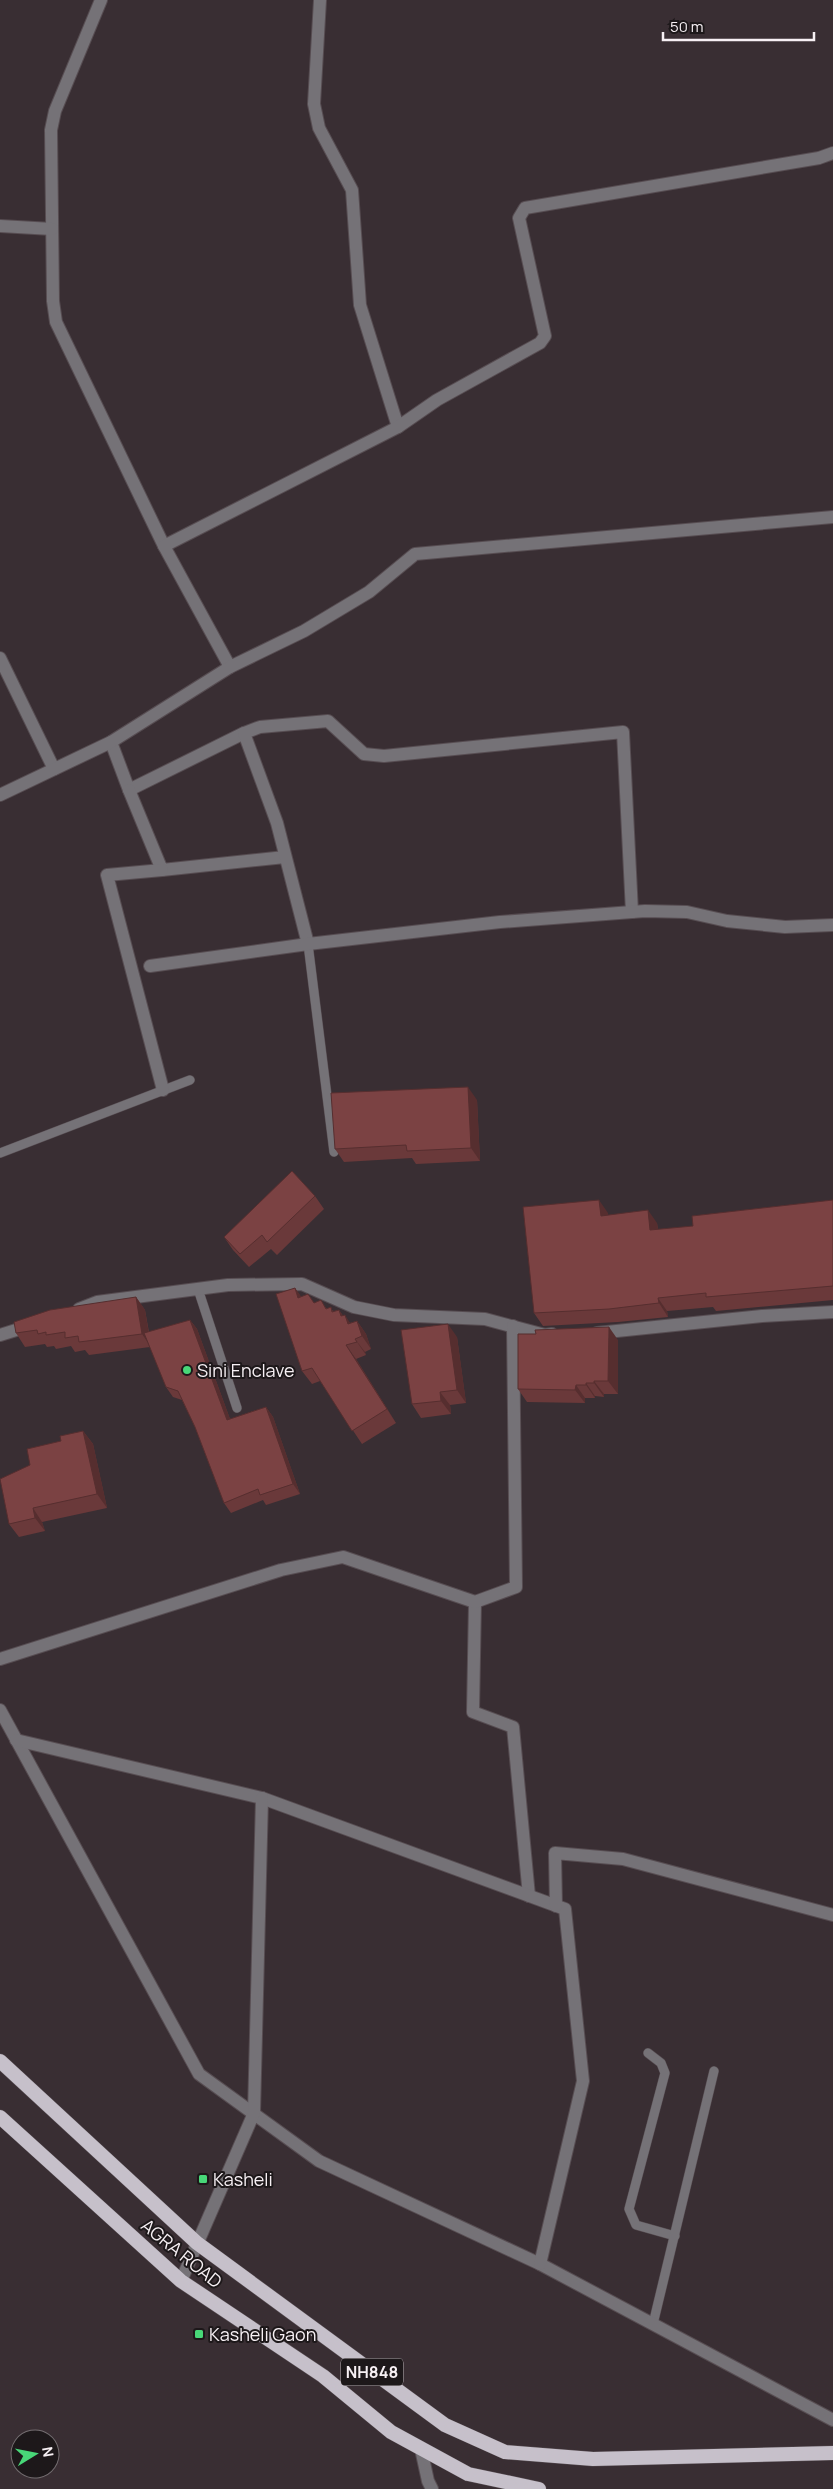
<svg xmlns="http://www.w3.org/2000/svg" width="833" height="2489" font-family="Manrope,sans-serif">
<rect width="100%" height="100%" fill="#392e33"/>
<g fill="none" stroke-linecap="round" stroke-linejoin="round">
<defs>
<g id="service">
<path d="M308,944L334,1152"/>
<path d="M0,1153L190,1080"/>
<path d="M198,1289L237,1408"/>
<path d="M648,2053L661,2063L665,2073L629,2209L636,2225L675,2236"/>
<path d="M653,2324L714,2071"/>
</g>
<g id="minor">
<path d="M101,0L55,111L51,130L53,301L56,322L164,546"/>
<path d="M320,0L314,104L319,128L352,190L360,305L398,427"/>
<path d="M0,226L52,229"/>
<path d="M0,658L54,769"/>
<path d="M230,667L164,546L398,427L437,400L540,343L545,336L519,218L525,208L819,158L833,153"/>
<path d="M111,742L129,790L244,733"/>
<path d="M129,790L162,870L285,857"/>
<path d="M0,795L111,742L230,667L304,631L369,592L415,554L833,517"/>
<path d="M162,870L107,875L163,1090"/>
<path d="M308,944L277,823L244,733L260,727L328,721L364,754L384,756L623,732L632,912"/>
<path d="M150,966L308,944L500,922L645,911L687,912L727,921L785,927L833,925"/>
<path d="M79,1309L97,1302L228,1285L302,1284L354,1307L394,1315L485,1319L545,1335L552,1334"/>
<path d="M597,1333L762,1316L833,1312"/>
<path d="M0,1335L32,1325"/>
<path d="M475,1602L473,1712L513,1727L529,1896"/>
<path d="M0,1659L281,1570L343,1557L475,1602L516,1587L513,1326"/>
<path d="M0,1710L199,2074L319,2161L540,2264L833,2420"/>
<path d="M16,1740L262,1798L565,1909L583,2081L540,2264"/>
<path d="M556,1906L555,1853L623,1859L833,1915"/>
<path d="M181,2281L254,2113L262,1798"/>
<path d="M421,2449L428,2481L432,2489"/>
</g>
<g id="trunk">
<path d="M0,2061L197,2243L445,2425L505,2452L593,2459L833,2453"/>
<path d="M0,2117L181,2281L323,2376L391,2432L468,2474L539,2489"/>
</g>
</defs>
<use href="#service" stroke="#574d52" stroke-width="10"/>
<use href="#minor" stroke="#574d52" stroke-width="14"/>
<use href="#trunk" stroke="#574d52" stroke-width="15"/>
<use href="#service" stroke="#757277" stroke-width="9"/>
<use href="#minor" stroke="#757277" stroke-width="12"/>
<use href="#trunk" stroke="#c6c0ca" stroke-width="14"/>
</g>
<g fill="#6a393a">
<path d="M477,1100L480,1161L416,1164L412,1158L344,1162L335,1149Z"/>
<path d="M315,1196L324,1209L277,1255L271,1249L249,1267L233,1250L224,1237Z"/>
<path d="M833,1200V1300L716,1311L713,1307L667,1311L668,1317L618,1322L543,1326L534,1313L608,1213V1215L657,1223L658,1230L693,1226Z"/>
<path d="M295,1288L301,1297L314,1303L334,1311L339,1310L343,1316L350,1323L357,1321L366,1334L371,1349L365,1352L366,1355L356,1359L396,1423L362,1444L320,1381L312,1384L302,1371Z"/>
<path d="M136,1297L145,1310L149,1332L190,1320L197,1329L230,1419L266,1407L273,1417L300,1494L266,1505L263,1500L231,1513L224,1503L195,1427L182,1400L173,1397L166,1387L150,1347L89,1355L85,1350L75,1352L71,1346L56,1349L54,1346L47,1347L45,1344L25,1347L16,1333Z"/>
<path d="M536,1334L618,1340V1394H604V1397L595,1396V1398H585V1403L527,1402L518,1389Z"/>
<path d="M457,1337L466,1403L450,1405L451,1414L421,1418L412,1404Z"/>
<path d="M83,1431L93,1444L107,1508L42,1522L45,1531L19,1537L9,1524L30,1465L61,1441Z"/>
</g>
<g fill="#562e2f">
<path d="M468,1087L477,1100L480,1161L471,1148Z"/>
<path d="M599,1200L608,1213L610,1229L601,1216Z"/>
<path d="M648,1210L657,1223L660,1244L650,1230Z"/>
<path d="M295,1288L305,1302L298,1298Z"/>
<path d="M136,1297L145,1310L151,1347L142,1334Z"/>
<path d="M658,1298L667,1311L668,1317L659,1303Z"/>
<path d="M339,1310L347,1321L345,1315L354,1329L357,1337L341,1316Z"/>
<path d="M190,1320L197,1329L234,1430L227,1420Z"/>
<path d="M357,1321L366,1334L371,1349L362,1336Z"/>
<path d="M448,1324L457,1337L466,1403L457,1390Z"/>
<path d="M609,1327L618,1340V1394L608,1381Z"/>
<path d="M355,1339L365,1352L366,1355L357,1342Z"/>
<path d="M346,1345L356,1359L396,1423L387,1409Z"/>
<path d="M594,1381L604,1394V1397L594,1383Z"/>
<path d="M586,1383L595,1396V1398L586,1385Z"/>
<path d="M576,1385L585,1398V1403L575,1390Z"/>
<path d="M440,1392L450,1405L451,1414L441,1401Z"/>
<path d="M266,1407L273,1417L300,1494L293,1484Z"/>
<path d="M83,1431L93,1444L107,1508L97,1494Z"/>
<path d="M33,1508L42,1522L45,1531L35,1518Z"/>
</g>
<g fill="#7b4243" stroke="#562e2f">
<path d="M468,1087L471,1148L407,1151L406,1145L335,1149L331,1093Z"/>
<path d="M292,1171L315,1196L267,1242L262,1235L240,1254L224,1237Z"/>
<path d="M599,1200L601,1216L648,1210L650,1230L693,1226L692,1216L833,1200V1286L706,1297V1293L658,1298L659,1303L609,1309L534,1313L523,1207Z"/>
<path d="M295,1288L298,1298L308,1294L314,1303L321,1300L326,1309L331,1307L332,1312L339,1310L341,1316L345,1315L348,1324L357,1321L362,1336L355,1339L357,1342L346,1345L387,1409L352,1431L312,1368L302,1371L276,1294Z"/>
<path d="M136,1297L142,1334L79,1342L78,1336L65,1338V1332L46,1335V1332L38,1334L37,1330L16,1333L14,1322L50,1310Z"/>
<path d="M190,1320L227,1420L266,1407L293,1484L260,1495L258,1489L224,1503L195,1427L178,1391L166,1387L144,1333Z"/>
<path d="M448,1324L457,1390L440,1392L441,1401L412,1404L401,1330Z"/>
<path d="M609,1327L608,1381H594V1383H586V1385H576L575,1390L518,1389V1334H536L535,1330Z"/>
<path d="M83,1431L97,1494L33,1508L35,1518L9,1524L0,1479L30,1465L27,1449L61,1441L60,1436Z"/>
</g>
<g fill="#48d778" stroke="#1d181a" stroke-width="2">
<circle cx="187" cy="1370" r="5"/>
<rect x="198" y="2174" width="10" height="10" rx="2.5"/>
<rect x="194" y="2329" width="10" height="10" rx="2.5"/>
</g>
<g text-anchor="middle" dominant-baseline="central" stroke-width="4" stroke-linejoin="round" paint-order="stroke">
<rect fill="#1d181a" stroke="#b6afb3" stroke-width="1" x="341" y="2358.5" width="62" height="27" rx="4"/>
<g font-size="16" font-weight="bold" fill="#f7f0f4">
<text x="372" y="2372">NH848</text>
</g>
<g font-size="18" fill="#f7f0f4" stroke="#1d181a" text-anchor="start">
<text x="197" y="1370">Sini Enclave</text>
<text x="213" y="2179">Kasheli</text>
<text x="209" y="2334">Kasheli Gaon</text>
</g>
<g font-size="18" fill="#f7f0f4" stroke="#1d181a">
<text transform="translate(182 2253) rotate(39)">AGRA ROAD</text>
</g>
</g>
<g transform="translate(35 2454) rotate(80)"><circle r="24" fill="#1d181a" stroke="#746e71"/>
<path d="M0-4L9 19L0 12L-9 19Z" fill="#48d778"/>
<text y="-8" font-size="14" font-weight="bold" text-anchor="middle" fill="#f7f0f4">N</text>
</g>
<path d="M663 32v8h151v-8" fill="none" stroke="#f7f0f4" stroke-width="2.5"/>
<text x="670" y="32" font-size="15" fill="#f7f0f4" stroke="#1d181a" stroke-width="4" paint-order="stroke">50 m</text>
</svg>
